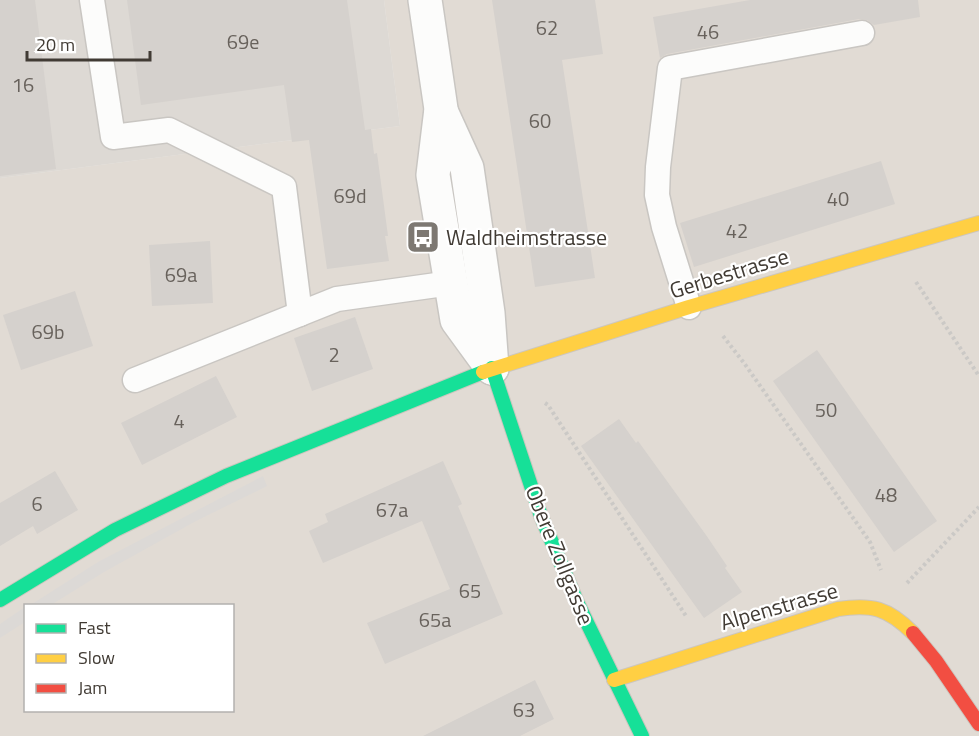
<svg xmlns="http://www.w3.org/2000/svg" width="979" height="736" font-family="'Titillium Web',sans-serif">
<rect width="100%" height="100%" fill="#edeae6"/>
<path fill="#e1dbd4" fill-rule="evenodd" d="M384,0H979V736H0V178L400,126ZM26,606H232V710H26Z"/>
<path fill="#ddd9d4" d="M0,0H384L400,126L0,178Z"/>
<g fill="#dcd9d6">
<path d="M263,476L267,486L196,521L104,572L51,605L29,606L98,562Z"/>
<path d="M25,607V622L0,638V624Z"/>
</g>
<g fill="#d5d1cd">
<path d="M0,0H35L56,169L0,176Z"/>
<path d="M127,0H347L365,130L371,129L374,154L377,153L388,236H385L389,261L327,269L309,140L292,142L284,85L141,105Z"/>
<path d="M492,0H595L603,54L562,60L595,278L535,287Z"/>
<path d="M750,0H918L920,17L874,25L867,20L859,19L667,54L660,58L653,17Z"/>
<path d="M881,161L895,204L694,267L680,223Z"/>
<path d="M210,241L213,303L152,306L149,245Z"/>
<path d="M75,291L93,346L21,370L3,315Z"/>
<path d="M355,317L373,369L312,391L294,338Z"/>
<path d="M817,350L937,521L894,552L773,381Z"/>
<path d="M216,376L237,417L142,465L121,423Z"/>
<path d="M619,419L636,443L638,441L706,535L727,566L725,568L742,592L704,618L581,446Z"/>
<path d="M443,461L462,504L458,506L503,614L385,664L367,623L450,589L422,521L323,563L309,531L328,522L325,514Z"/>
<path d="M55,471L78,510L37,534L33,526L0,546V503Z"/>
<path d="M535,680L554,719L520,736H423Z"/>
</g>
<g fill="none" stroke-linecap="round" stroke-linejoin="round">
<defs>
<g id="lane">
<path d="M92,0L113,137L169,130L284,187L300,314"/>
<path d="M689,307L664,227L657,195L658,167L670,68L862,33"/>
<path d="M135,380L337,299L451,283"/>
</g>
<g id="street">
<path d="M425,0L441,109L433,175L457,320L492,368"/>
<path d="M441,111L467,168L488,313L492,368"/>
</g>
<g id="fast">
<path d="M492,368L541,516L577,602L642,736"/>
<path d="M0,600L115,530L226,476L483,372"/>
</g>
<g id="slow">
<path d="M483,372L689,307L979,223"/>
<path d="M614,680L838,609C872,604 888,608 913,633"/>
</g>
<path id="jam" d="M913,633L936,661L979,724"/>
</defs>
<use href="#lane" stroke="#c9c6c2" stroke-width="27"/>
<use href="#street" stroke="#c9c6c2" stroke-width="36"/>
<use href="#fast" stroke="#ccc6be" stroke-width="16"/>
<use href="#slow" stroke="#ccc6be" stroke-width="16"/>
<use href="#jam" stroke="#ccc6be" stroke-width="16"/>
<g stroke="#cbc9c6" stroke-width="4" stroke-dasharray="3 3" stroke-linecap="butt">
<path d="M916,282L979,376"/>
<path d="M723,336L744,363L870,542L881,570"/>
<path d="M545,403L548,405L686,616"/>
<path d="M907,583L979,507"/>
</g>
<use href="#lane" stroke="#fcfcfb" stroke-width="24"/>
<use href="#street" stroke="#fcfcfb" stroke-width="33"/>
<use href="#fast" stroke="#16e098" stroke-width="14"/>
<use href="#slow" stroke="#ffcf43" stroke-width="14"/>
<use href="#jam" stroke="#f24e42" stroke-width="14"/>
</g>
<defs>
<symbol id="bus-square" viewBox="-11 -11 22 22"><rect x="-9" y="-9" width="18" height="18" rx="4" fill="#7d7872" stroke="#fff"/><path d="M-5-6H5V4H4V6H2V4H-2V6H-4V4H-5ZM-3.5-4V0h7V-4ZM-3.5 1.2v1.5H-2V1.2ZM2 1.2v1.5H3.5V1.2Z" fill="#fff"/></symbol>
</defs>
<g fill-rule="evenodd">
<use href="#bus-square" x="404" y="218" width="38" height="38"/>
</g>
<g text-anchor="middle" dominant-baseline="central" stroke-width="4.5" stroke-linejoin="round" paint-order="stroke">
<g font-size="20" fill="#68625c">
<text x="547" y="27">62</text>
<text x="708" y="31">46</text>
<text x="243" y="41">69e</text>
<text x="23" y="84">16</text>
<text x="540" y="120">60</text>
<text x="350" y="195">69d</text>
<text x="838" y="198">40</text>
<text x="737" y="230">42</text>
<text x="181" y="274">69a</text>
<text x="48" y="331">69b</text>
<text x="334" y="354">2</text>
<text x="826" y="409">50</text>
<text x="179" y="420">4</text>
<text x="886" y="494">48</text>
<text x="37" y="503">6</text>
<text x="392" y="509">67a</text>
<text x="470" y="590">65</text>
<text x="435" y="619">65a</text>
<text x="524" y="709">63</text>
</g>
<g font-size="22" fill="#413b34" stroke="#fff" text-anchor="start">
<text x="446" y="237">Waldheimstrasse</text>
</g>
<g font-size="22" fill="#413b34" stroke="#fff">
<text transform="translate(729 273) rotate(-17)">Gerbestrasse</text>
<text transform="translate(560 555) rotate(68)">Obere Zollgasse</text>
<text transform="translate(779 606) rotate(-16)">Alpenstrasse</text>
</g>
</g>
<rect x="24" y="604" width="210" height="108" fill="#ffffff" stroke="#b3b1ae" stroke-width="1.5"/>
<rect x="36" y="624" width="30" height="9" fill="#16e098" stroke="#b3b1ae" stroke-width="1.5"/>
<text x="78" y="634" font-size="18" fill="#413b34">Fast</text>
<rect x="36" y="654" width="30" height="9" fill="#ffcf43" stroke="#b3b1ae" stroke-width="1.5"/>
<text x="78" y="664" font-size="18" fill="#413b34">Slow</text>
<rect x="36" y="684" width="30" height="9" fill="#f24e42" stroke="#b3b1ae" stroke-width="1.5"/>
<text x="78" y="694" font-size="18" fill="#413b34">Jam</text>
<path d="M27 51v9h123v-9" fill="none" stroke="#413b34" stroke-width="3"/>
<text x="36" y="51" font-size="18" fill="#413b34" stroke="#ffffff" stroke-width="4.5" paint-order="stroke">20 m</text>
</svg>
